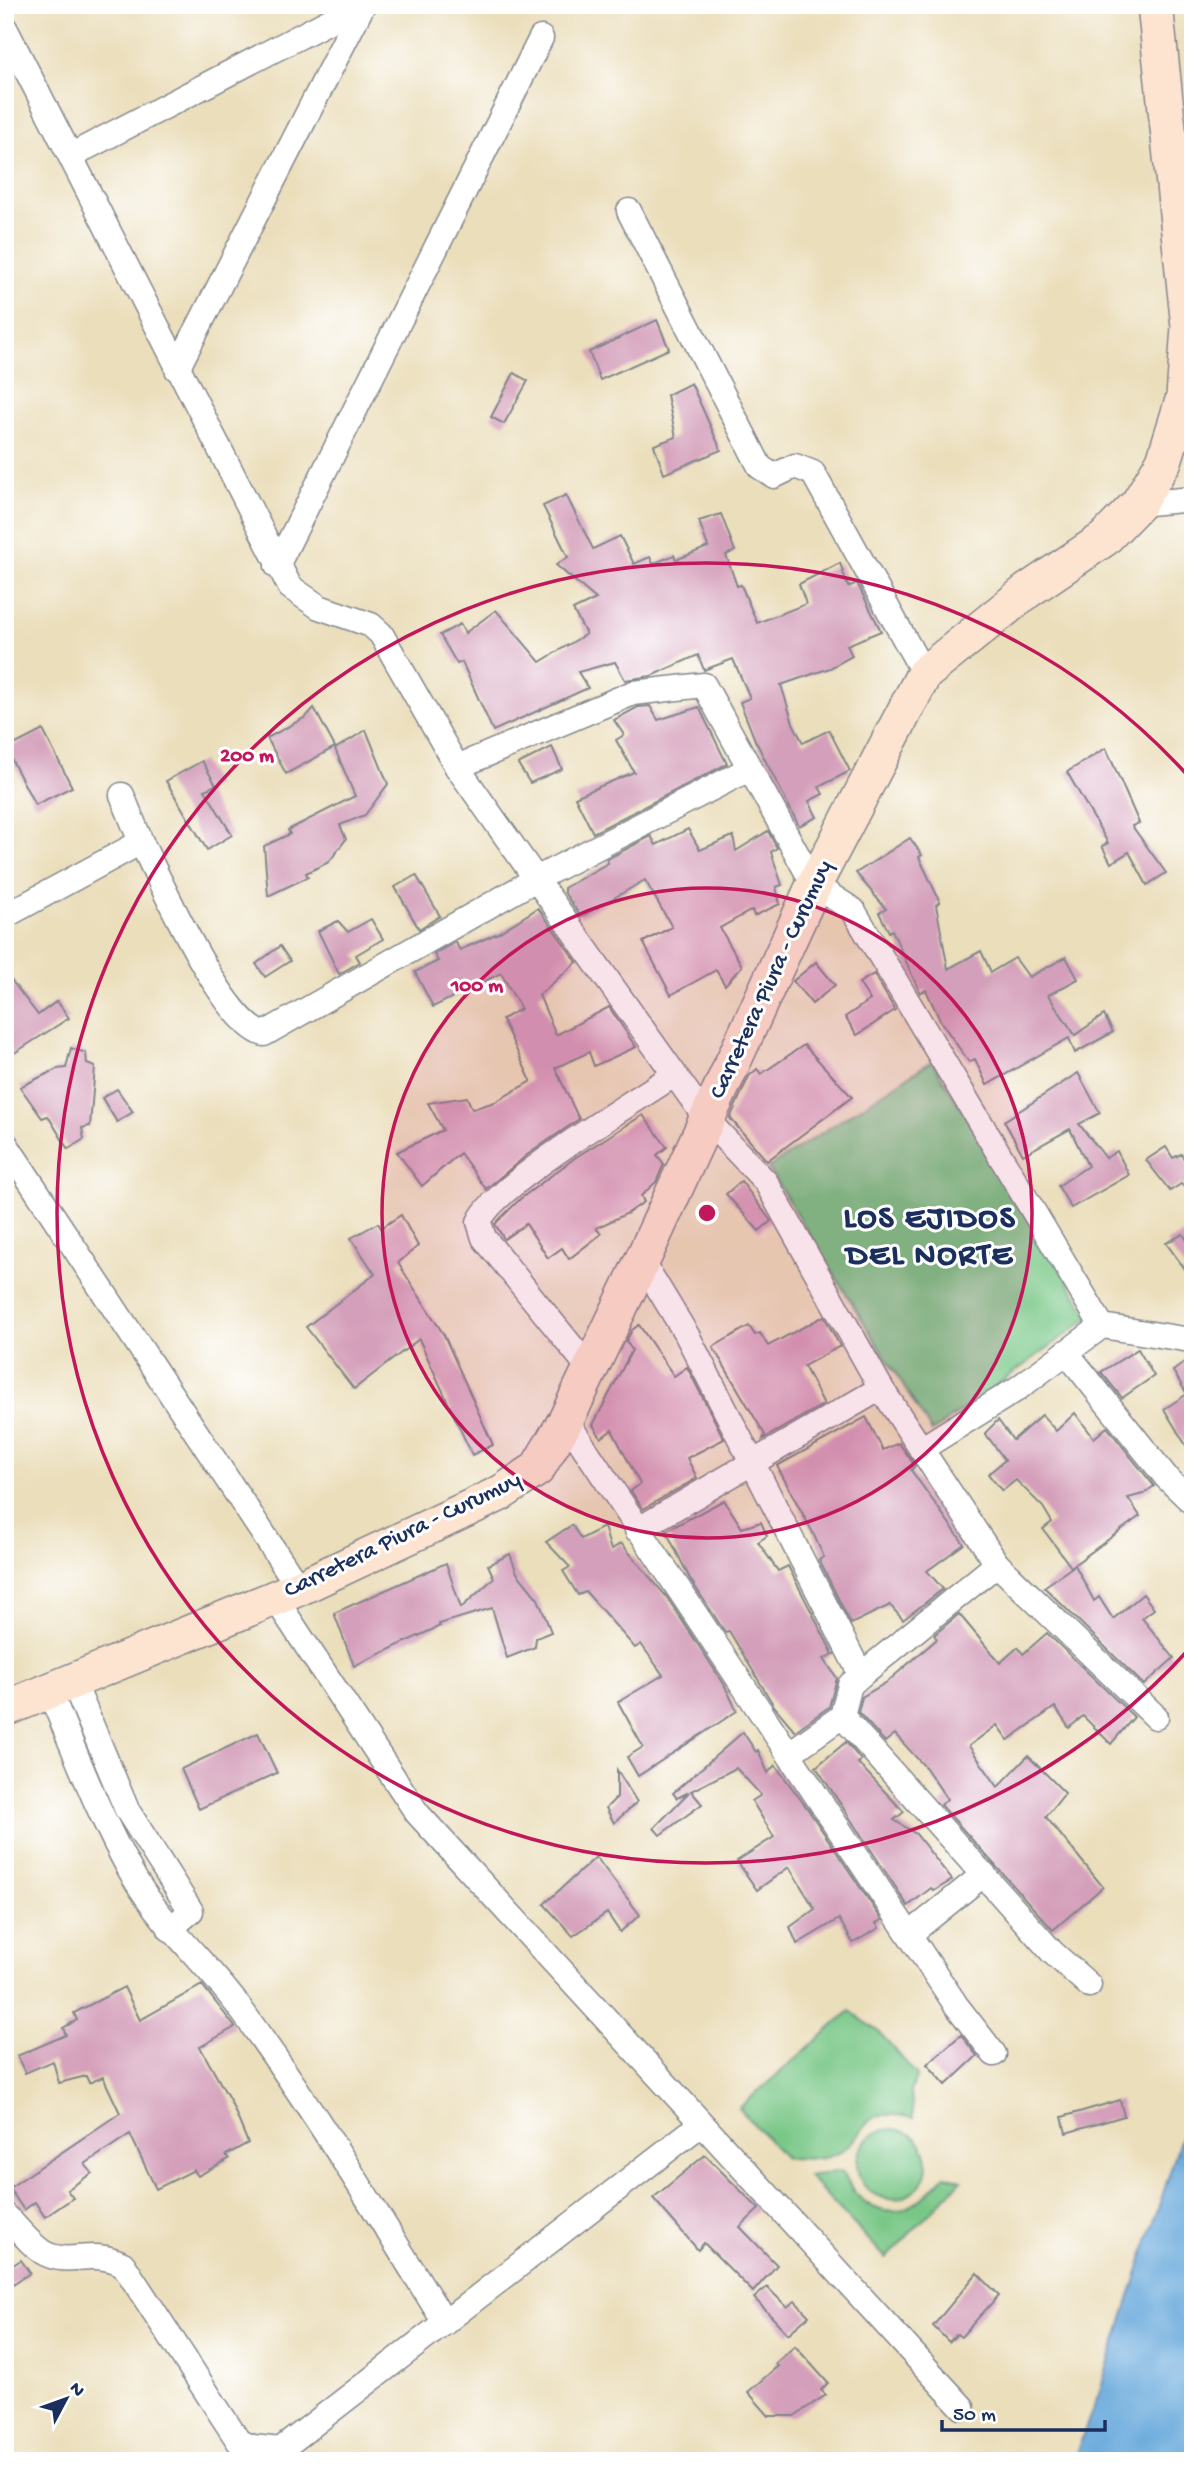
<svg xmlns="http://www.w3.org/2000/svg" width="1198" height="2466" font-family="'Gochi Hand',sans-serif">
<rect width="100%" height="100%" fill="#fff"/>
<filter id="ink" filterUnits="userSpaceOnUse"><feTurbulence type="fractalNoise" baseFrequency=".0143" numOctaves="2"/><feDisplacementMap in="SourceGraphic" scale="14" xChannelSelector="R" yChannelSelector="G"/><feConvolveMatrix kernelMatrix="1 2 1 2 8 2 1 2 1" color-interpolation-filters="sRGB"/></filter>
<filter id="wash" filterUnits="userSpaceOnUse"><feTurbulence type="fractalNoise" baseFrequency=".00686" numOctaves="4" result="noise"/><feDisplacementMap in="SourceGraphic" scale="28" xChannelSelector="R" yChannelSelector="G"/><feGaussianBlur stdDeviation="1.57" result="paint"/><feColorMatrix in="noise" values="0 0 0 0 0 0 0 0 0 0 0 0 0 0 0 0 0 1.4 0 .05"/><feComposite in="paint" operator="in"/></filter>
<g filter="url(#wash)">
<rect width="100%" height="100%" fill="#ebdebb"/>
<g fill="#79c787" stroke="#4a7b72" stroke-width="2">
<path d="M932,1061L1090,1317L932,1432L768,1168Z"/>
<path d="M850,2011L880,2033L917,2075L911,2091L913,2118C858,2106 874,2128 840,2152C826,2162 802,2158 785,2158L739,2108Z"/>
<circle cx="892" cy="2164" r="35"/>
<path d="M841,2171C848,2178 849,2187 856,2194C892,2230 919,2204 945,2175L962,2180L886,2258L808,2176Z"/>
</g>
<path fill="#68a9db" stroke="#426c9c" stroke-width="2" d="M1193,2100V2461H1073L1099,2393Z"/>
<g id="blocks">
<g fill="#d49fba">
<path d="M657,320L669,349L600,380L589,352Z"/>
<path d="M514,373L528,381L504,424L491,417Z"/>
<path d="M691,383L721,450L664,474L654,445L676,437L667,395Z"/>
<path d="M566,495L593,549L620,536L634,564L650,557L653,564L674,555L676,560L708,547L699,521L721,514L735,551L726,555L737,586L741,585L757,623L806,604L799,584L840,563L848,587L857,583L881,631L847,645L852,656L830,668L781,685L793,723L803,743L829,730L850,771L819,787L823,794L809,801L817,817L799,826L755,740L740,702L750,698L733,659L704,670L698,655L651,676L625,680L615,662L578,672L588,688L493,731L462,662L457,664L440,635L460,624L465,633L496,610L540,662L586,634L573,610L596,599L556,565L568,557L543,506Z"/>
<path d="M650,706L658,720L699,707L727,764L593,833L575,797L634,772L616,740L624,735L614,720L638,707Z"/>
<path d="M314,708L335,747L286,774L267,738L306,717Z"/>
<path d="M43,730L72,787L35,805L6,749Z"/>
<path d="M366,730L388,784L365,815L340,825L346,839L329,862L306,873L308,877L268,896L264,846L290,834L288,830L355,796L335,749Z"/>
<path d="M552,747L562,769L530,783L518,764Z"/>
<path d="M1106,748L1139,823L1132,826L1166,873L1147,885L1129,852L1111,863L1102,846L1108,843L1067,772Z"/>
<path d="M202,761L216,785L205,790L232,835L207,850L166,781Z"/>
<path d="M688,829L700,850L733,836L736,851L768,831L777,848L771,852L782,885L776,887L780,904L754,916L752,910L720,928L742,966L725,985L716,970L671,995L643,942L672,927L645,880L581,917L564,892V888L608,863L607,859L651,836L656,845Z"/>
<path d="M910,838L922,855L919,857L940,902L936,905L948,969L981,951L991,972L1015,958L1029,977L1066,957L1078,979L1048,995L1075,1035L1104,1015L1113,1032L1075,1053L1069,1038L987,1085L975,1059L969,1062L941,1022L926,990L920,993L892,930L889,932L879,913L886,909L856,873Z"/>
<path d="M416,875L440,916L419,929L395,887Z"/>
<path d="M538,908L577,962L539,995L556,1035L609,1007L636,1047L594,1066L589,1052L555,1068L579,1119L527,1155L486,1189L460,1153L422,1186L397,1152L443,1130L428,1103L467,1097L472,1109L495,1102L531,1081L502,1019L521,1009L501,973L433,1007L415,972L438,961L434,954L455,942L460,950L498,933Z"/>
<path d="M371,919L383,939L356,955L360,962L339,974L318,931L338,921L348,932Z"/>
<path d="M280,946L290,961L265,977L256,964Z"/>
<path d="M816,962L835,985L812,1004L793,981Z"/>
<path d="M5,972L38,1015L57,1001L69,1018L5,1059Z"/>
<path d="M874,974L895,1010L857,1035L845,1017L870,1000L859,983Z"/>
<path d="M804,1045L852,1097L767,1161L730,1118L749,1076L757,1069L761,1074Z"/>
<path d="M71,1048L86,1053L87,1064L95,1067L90,1126L82,1128L84,1139L68,1149L48,1116L42,1118L20,1087L57,1069L66,1068Z"/>
<path d="M1078,1073L1100,1113L1079,1124L1106,1158L1117,1151L1129,1175L1071,1208L1058,1186L1088,1166L1070,1129L1023,1155L1004,1121Z"/>
<path d="M117,1089L133,1112L117,1122L102,1098Z"/>
<path d="M643,1115L667,1147L657,1155L664,1164L656,1182L641,1196L644,1202L628,1213L596,1228L601,1234L569,1259L562,1248L548,1258L526,1224L504,1239L495,1224L520,1199L576,1157Z"/>
<path d="M1166,1147L1173,1158L1181,1154L1193,1173V1195L1181,1184L1170,1191L1146,1160Z"/>
<path d="M741,1181L771,1221L759,1231L726,1194Z"/>
<path d="M401,1215L418,1246L398,1263L444,1335L493,1445L472,1455L419,1339L354,1389L306,1327L375,1274L351,1238L378,1223L381,1228Z"/>
<path d="M1183,1234L1193,1250V1280L1166,1243Z"/>
<path d="M824,1316L840,1346L804,1366L824,1404L763,1439L765,1435L713,1347L749,1326L755,1335L760,1333L768,1346Z"/>
<path d="M639,1325L674,1376L687,1367L724,1439L687,1458L697,1478L643,1509L631,1491L640,1484L612,1430L601,1438L593,1425L632,1350L626,1341L632,1330Z"/>
<path d="M1138,1349L1154,1376L1122,1398L1101,1372Z"/>
<path d="M1193,1356V1457L1164,1409L1187,1394L1173,1371Z"/>
<path d="M1075,1413L1094,1438L1107,1427L1154,1486L1143,1494L1128,1498L1140,1516L1071,1567L1043,1529L1052,1522L1043,1507L1016,1480L1002,1491L988,1474L1005,1460L985,1433L998,1420L1013,1440L1042,1415L1056,1431Z"/>
<path d="M866,1417L883,1450L899,1443L915,1466L911,1470L964,1544L927,1571L943,1589L903,1620L890,1605L851,1624L819,1560L824,1557L812,1531L777,1466Z"/>
<path d="M724,1500L742,1528L761,1522L767,1536L758,1542L778,1571L788,1566L833,1654L824,1659L837,1678L829,1707L795,1731L774,1706L729,1631L725,1632L690,1579L666,1531Z"/>
<path d="M572,1525L581,1539L604,1527L611,1550L621,1543L666,1596L724,1684L737,1711L638,1776L627,1757L643,1747L618,1702L663,1675L641,1644L635,1648L586,1592L578,1595L563,1571L570,1567L546,1542Z"/>
<path d="M510,1554L517,1573L538,1599L551,1632L536,1638L535,1647L507,1658L492,1608L439,1624L440,1626L354,1666L334,1613L446,1563L461,1608L494,1578L488,1565Z"/>
<path d="M1075,1565L1094,1601L1099,1597L1113,1619L1143,1594L1154,1609L1142,1618L1174,1658L1144,1685L1044,1587Z"/>
<path d="M959,1614L1000,1663L1018,1647L1023,1654L1047,1633L1134,1717L1111,1744L1083,1716L1069,1728L1055,1707L1008,1740L997,1725L969,1746L998,1787L1028,1756L1065,1793L1046,1817L1103,1887L1053,1930L941,1805L947,1799L926,1768L895,1734L885,1742L858,1712L862,1697L887,1682L937,1639L934,1635Z"/>
<path d="M743,1732L756,1752L758,1750L768,1773L775,1765L807,1808L882,1920L876,1923L879,1928L853,1943L839,1919L797,1944L790,1927L815,1909L789,1867L757,1890L737,1861L774,1837L752,1801L761,1795L736,1768L691,1791L702,1804L660,1835L654,1828L689,1792L677,1798L673,1793Z"/>
<path d="M258,1733L277,1773L199,1809L181,1769Z"/>
<path d="M846,1742L861,1760L858,1763L904,1812L894,1820L916,1834L952,1880L934,1891L931,1888L908,1906L816,1767Z"/>
<path d="M617,1770L637,1802L614,1823L606,1808L617,1797Z"/>
<path d="M596,1857L640,1915L620,1932L607,1913L573,1936L544,1904Z"/>
<path d="M202,1985L235,2027L200,2047L231,2102L248,2143L226,2155L229,2159L198,2176L194,2170L156,2189L130,2134L85,2164L92,2173L67,2190L73,2198L45,2217L35,2202L24,2210L9,2188L120,2113L103,2077L89,2083L86,2076L59,2083L53,2061L25,2073L17,2056L66,2035L63,2028L77,2020L74,2013L124,1987L140,2020Z"/>
<path d="M961,2035L977,2056L946,2085L927,2064Z"/>
<path d="M1120,2100L1124,2116L1066,2133L1062,2117Z"/>
<path d="M705,2155L759,2209L740,2227L777,2265L753,2292L704,2243L698,2250L653,2198Z"/>
<path d="M21,2260L30,2273L5,2289V2270Z"/>
<path d="M977,2273L999,2295L961,2337L957,2334L949,2342L933,2326Z"/>
<path d="M767,2287L787,2307L795,2301L809,2316L788,2334L754,2298Z"/>
<path d="M795,2346L828,2383L821,2390L826,2395L794,2416H769L748,2392L778,2366L775,2364Z"/>
</g>
</g>
</g>
<g filter="url(#ink)">
<use href="#blocks" fill-opacity="0" stroke="#83868c" stroke-width="2"/>
<g fill="none" stroke-linecap="round" stroke-linejoin="round">
<defs>
<g id="minor">
<path d="M5,28L290,587L319,607L371,625L381,634L457,767L536,879L707,1120L766,1182L881,1388L997,1564L1156,1717"/>
<path d="M72,155L360,5"/>
<path d="M629,211L760,467L774,476L795,466L813,473L924,674"/>
<path d="M177,369L363,5"/>
<path d="M1138,504L1193,499"/>
<path d="M277,566L541,38"/>
<path d="M457,767L633,693L704,685L814,885L853,910L1102,1326"/>
<path d="M141,842C162,884 223,1023 264,1034L536,879L749,769"/>
<path d="M5,916L141,842L122,795"/>
<path d="M5,1143L299,1588"/>
<path d="M642,1261L688,1337L861,1675"/>
<path d="M1066,1352L1166,1477L1193,1503"/>
<path d="M589,1368L484,1238L479,1222C493,1186 635,1101 674,1075"/>
<path d="M566,1420L956,2005L994,2054"/>
<path d="M921,1449L1017,1389L1102,1326L1184,1339L1193,1336"/>
<path d="M637,1530L881,1388"/>
<path d="M275,1598L417,1813L962,2407"/>
<path d="M73,1681L127,1810L191,1911L170,1929"/>
<path d="M49,1690C76,1754 100,1819 135,1879C165,1929 209,1965 242,2011C315,2111 380,2218 445,2323"/>
<path d="M842,1716L1052,1952L1089,1985"/>
<path d="M790,1753L842,1716L850,1685L861,1675L997,1564"/>
<path d="M910,1934L984,1874"/>
<path d="M5,2215C16,2226 32,2247 46,2254C71,2266 91,2248 123,2264L239,2442L253,2447L281,2450L286,2455"/>
<path d="M266,2461L701,2124"/>
</g>
<path id="secondary" d="M5,1709L299,1588L501,1493L537,1469L566,1420L642,1261L814,885L924,674L1027,591L1104,539L1138,504L1164,461L1184,397L1189,327L1155,5"/>
</defs>
<use href="#minor" stroke="#83868c" stroke-width="27"/>
<use href="#secondary" stroke="#83868c" stroke-width="38"/>
<use href="#minor" stroke="#fff" stroke-width="24"/>
<use href="#secondary" stroke="#fde4d1" stroke-width="35"/>
</g>
</g>
<circle cx="707" cy="1213" r="325" fill="#c2185b" fill-opacity=".12"/>
<g fill="none" stroke="#c2185b" stroke-width="3.5">
<circle cx="707" cy="1213" r="325"/>
<path d="M1190 1648A650 650 0 1 1 1190 778"/>
</g>
<g text-anchor="middle" dominant-baseline="central" stroke-width="6" stroke-linejoin="round" paint-order="stroke">
<g font-size="24" fill="#1b2f5e" stroke="#fff">
<text transform="translate(772 980) rotate(-65)">Carretera Piura - Curumuy</text>
<text transform="translate(403 1536) rotate(-26)">Carretera Piura - Curumuy</text>
</g>
<g font-size="32" font-weight="bold" letter-spacing="2" fill="#1b2f5e" stroke="#fff">
<text x="930" y="1220">LOS EJIDOS<tspan x="930" dy="37">DEL NORTE</tspan></text>
</g>
</g>
<circle cx="707" cy="1213" r="10" fill="#c2185b" stroke="#fff" stroke-width="3.5"/>
<g font-size="21" text-anchor="middle" font-weight="bold" fill="#c2185b" stroke="#fff" stroke-width="6" stroke-linejoin="round" paint-order="stroke">
<text x="247" y="761">200 m</text>
<text x="477" y="991">100 m</text>
</g>
<rect width="1198" height="2466" fill="none" stroke="#fff" stroke-width="28"/>
<g transform="translate(66 2399) rotate(49)" stroke="#ffffff" stroke-width="5" paint-order="stroke">
<path d="M0-5L12 26L0 18L-12 26Z" fill="#1b2f5e"/>
<text y="-10" font-size="19" font-weight="bold" text-anchor="middle" fill="#1b2f5e">N</text>
</g>
<path d="M942 2420v10h163v-10" fill="none" stroke="#1b2f5e" stroke-width="3.5"/>
<text x="953" y="2420" font-size="21" fill="#1b2f5e" stroke="#ffffff" stroke-width="5" paint-order="stroke">50 m</text>
</svg>
